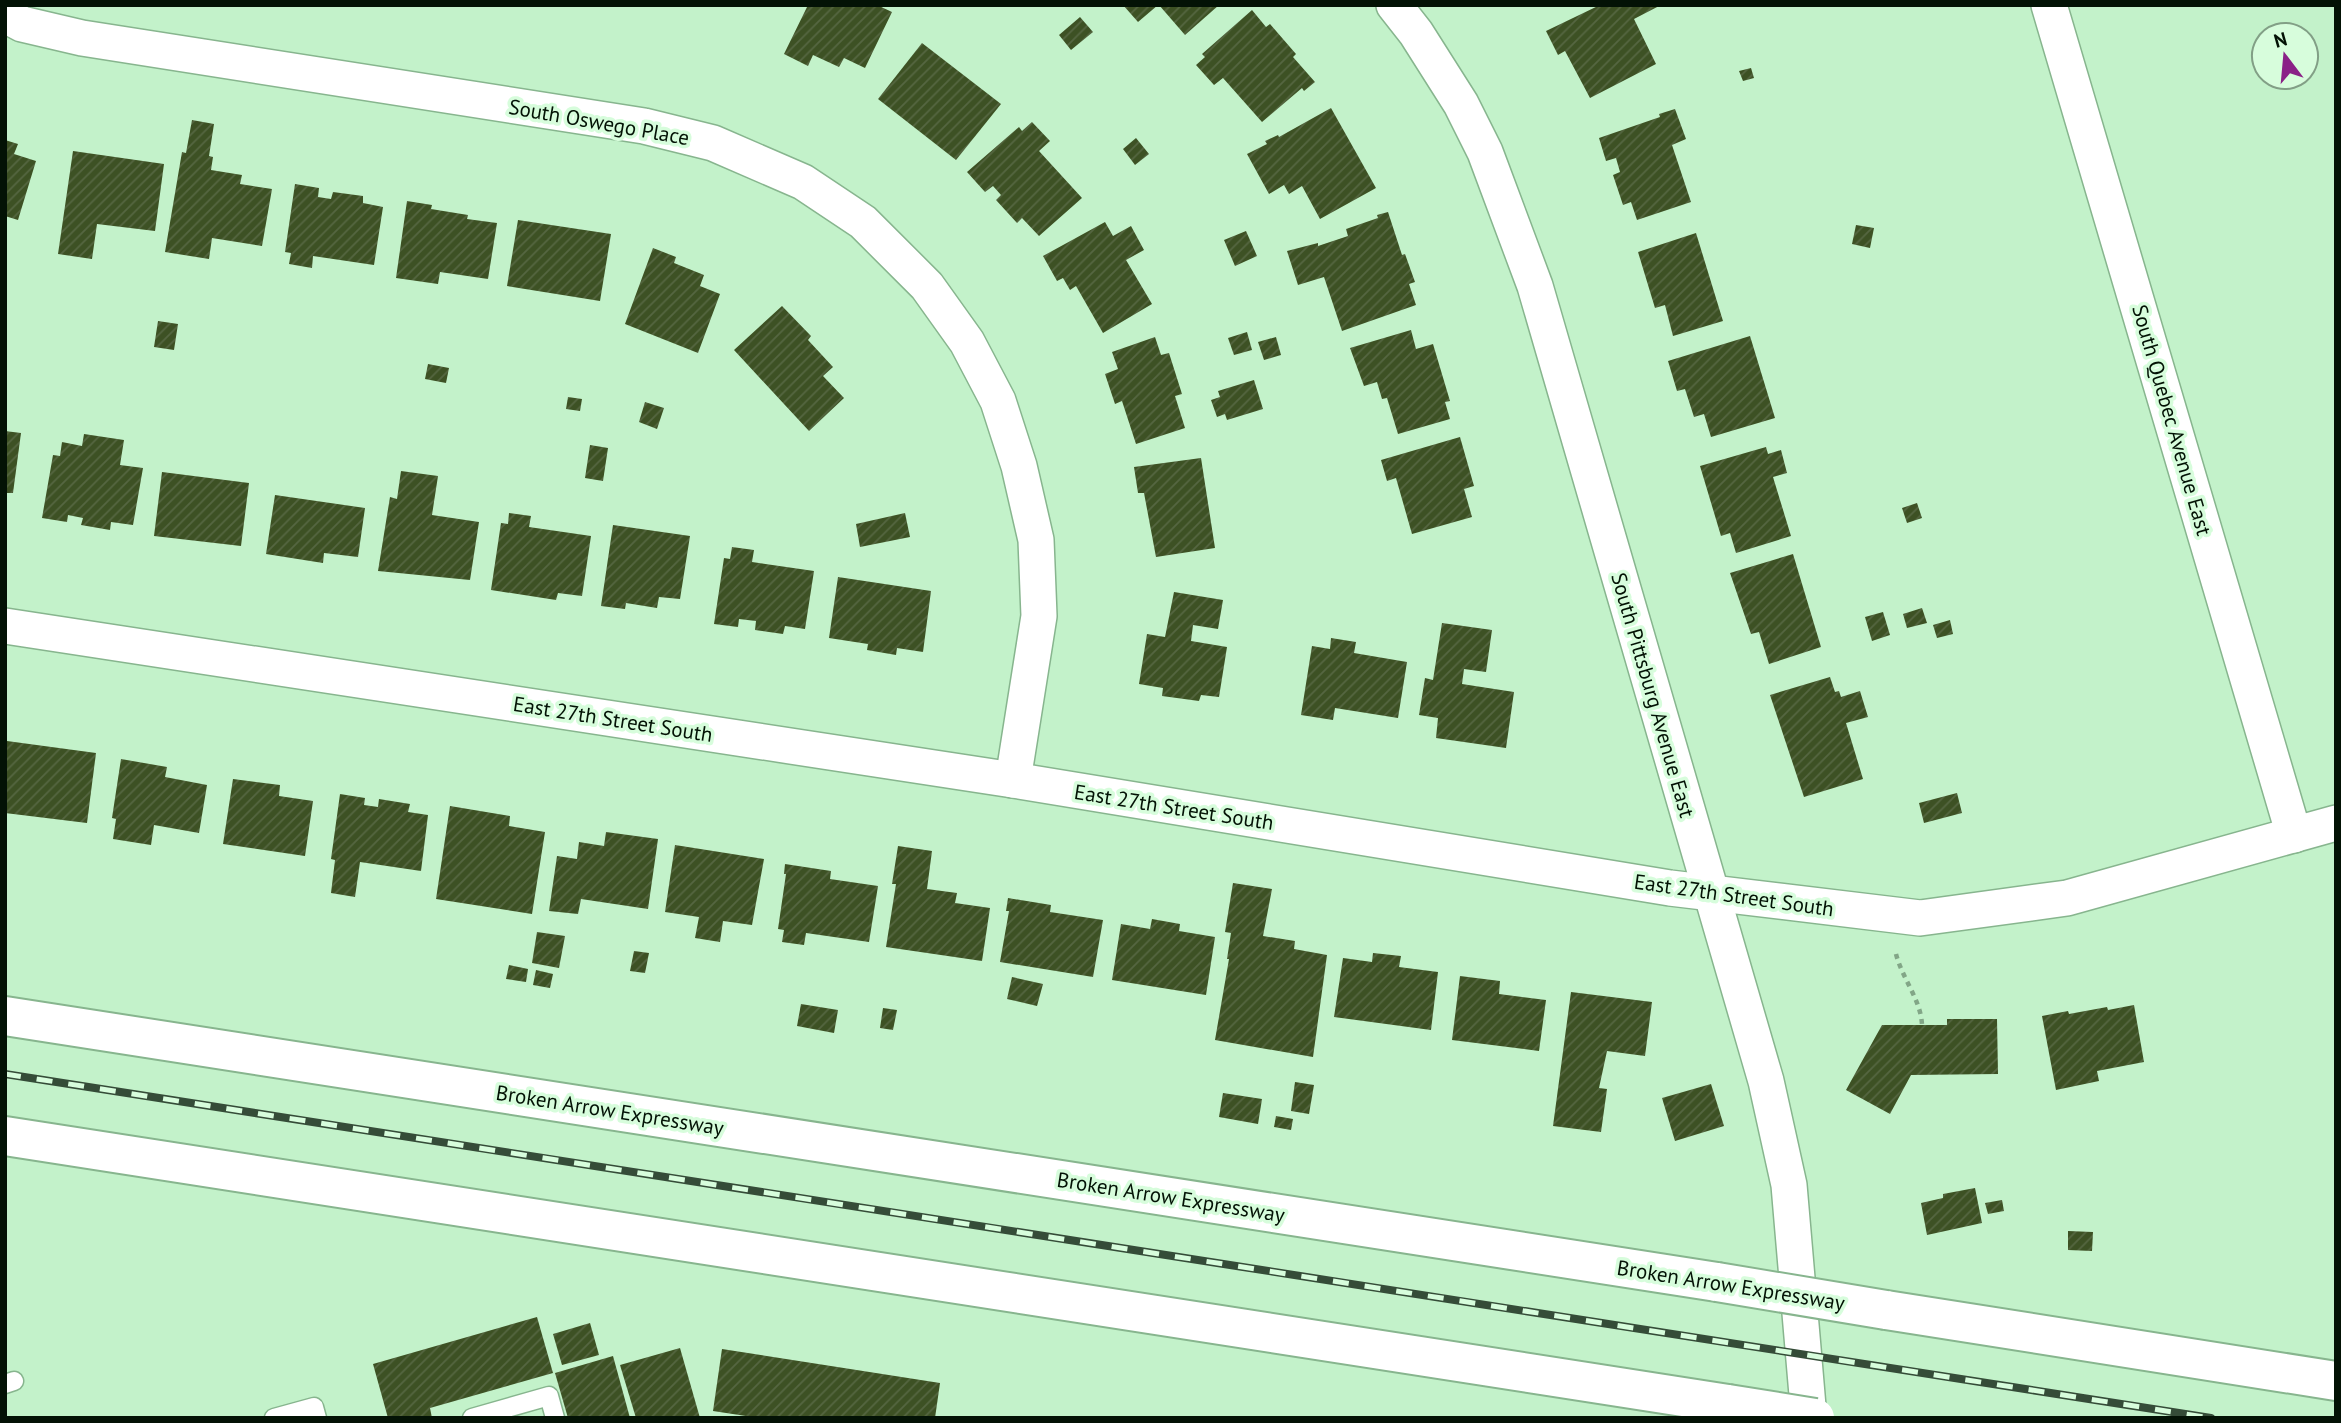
<svg xmlns="http://www.w3.org/2000/svg" width="2341" height="1423" font-family="'PT Sans',sans-serif">
<defs>
<pattern id="building-hatch" width="6" height="6" patternUnits="userSpaceOnUse" patternTransform="scale(1.75)"><rect width="6" height="6" fill="#3d5124"/><path d="M-1 1l2-2M0 6l6-6M5 7l2-2" fill="none" stroke="#556641"/></pattern>
</defs>
<rect width="100%" height="100%" fill="#c3f2ca"/>
<g fill="url(#building-hatch)">
<path d="M808,5H877L892,12L865,68L844,58L839,67L813,55L808,66L784,54Z"/>
<path d="M1123,5H1158L1138,22Z"/>
<path d="M1159,5H1219L1185,35Z"/>
<path d="M1600,5H1661L1634,19L1656,64L1590,98L1565,51L1558,55L1546,31Z"/>
<path d="M1252,10L1266,27L1270,24L1296,54L1293,57L1315,82L1304,91L1302,88L1262,122L1223,78L1214,85L1196,65L1205,57L1202,54Z"/>
<path d="M1080,17L1093,32L1071,50L1059,35Z"/>
<path d="M922,43L1001,104L956,160L878,99Z"/>
<path d="M1751,68L1754,78L1743,81L1739,71Z"/>
<path d="M1331,108L1376,188L1320,219L1302,186L1289,194L1284,185L1269,194L1247,154L1267,144L1265,141L1278,135L1279,137Z"/>
<path d="M1675,109L1686,139L1672,145L1691,202L1637,220L1631,202L1623,205L1613,175L1620,172L1616,158L1606,161L1599,138L1660,117L1659,114Z"/>
<path d="M192,120L214,124L209,156L213,157L211,170L242,175L240,184L272,189L262,246L212,238L209,259L165,252L182,152L186,153Z"/>
<path d="M1032,122L1050,141L1039,151L1082,198L1039,236L1022,218L1017,223L996,200L1001,195L993,186L985,192L967,172L1019,127L1022,131Z"/>
<path d="M1136,138L1149,154L1135,165L1123,149Z"/>
<path d="M5,140L18,144L14,154L36,161L18,220L5,216Z"/>
<path d="M73,151L164,164L155,231L97,224L92,259L58,254Z"/>
<path d="M295,184L319,188L318,197L331,199L333,192L363,196V203L383,207L374,265L313,256L312,268L289,264L291,253L285,252Z"/>
<path d="M407,201L432,205L431,209L468,215L467,219L497,223L488,279L440,272L438,284L396,278Z"/>
<path d="M1388,212L1402,255L1405,254L1415,282L1409,284L1416,305L1342,331L1324,277L1298,285L1287,251L1318,243V246L1348,236L1346,229L1378,218L1377,215Z"/>
<path d="M518,220L611,234L600,301L507,286Z"/>
<path d="M1105,222L1113,236L1131,226L1144,250L1126,260L1152,304L1103,333L1076,286L1070,290L1063,278L1057,281L1043,256Z"/>
<path d="M1856,225L1874,228L1870,248L1852,244Z"/>
<path d="M1246,231L1257,256L1235,266L1224,240Z"/>
<path d="M1696,233L1723,321L1673,336L1665,305L1655,308L1638,252Z"/>
<path d="M653,248L676,257L674,263L704,275L700,286L720,294L698,353L625,324Z"/>
<path d="M782,306L811,336L808,340L833,367L823,376L844,398L809,431L734,350Z"/>
<path d="M158,321L178,324L174,350L154,347Z"/>
<path d="M1411,330L1416,349L1433,344L1450,401L1445,402L1450,419L1398,434L1387,398L1382,399L1377,382L1364,386L1350,348Z"/>
<path d="M1247,332L1252,350L1234,355L1228,338Z"/>
<path d="M1750,336L1775,418L1711,437L1704,414L1694,417L1685,389L1677,391L1668,361Z"/>
<path d="M1155,337L1161,355L1169,353L1182,394L1175,396L1185,428L1136,444L1122,401L1115,404L1105,374L1118,369L1112,352Z"/>
<path d="M1276,337L1281,355L1264,360L1258,342Z"/>
<path d="M428,364L449,368L446,383L425,379Z"/>
<path d="M1254,380L1263,409L1227,420L1225,414L1217,417L1211,400L1220,397L1218,391Z"/>
<path d="M568,397L582,399L580,411L566,409Z"/>
<path d="M645,402L664,408L657,429L639,422Z"/>
<path d="M5,431L21,433L13,493H5Z"/>
<path d="M84,434L124,440L120,465L143,468L133,525L111,522L110,530L81,525L83,518L68,515L67,522L42,518L53,455L60,456L62,442L82,446Z"/>
<path d="M1460,437L1474,486L1464,489L1472,517L1412,534L1396,478L1387,481L1381,460Z"/>
<path d="M590,445L608,448L603,481L585,478Z"/>
<path d="M1766,447L1768,454L1781,450L1787,473L1773,477L1791,536L1736,553L1730,533L1721,536L1700,466Z"/>
<path d="M1201,458L1215,548L1156,557L1144,493H1138L1134,467Z"/>
<path d="M401,471L438,476L432,515L479,522L470,580L378,571L390,497L397,499Z"/>
<path d="M162,472L249,483L241,546L154,536Z"/>
<path d="M275,495L365,508L358,557L324,553L323,563L266,554Z"/>
<path d="M1917,503L1922,518L1907,523L1902,508Z"/>
<path d="M509,513L531,516L529,527L591,536L582,596L558,593L556,600L491,590L501,523L508,524Z"/>
<path d="M905,513L910,537L860,547L856,524Z"/>
<path d="M613,525L690,536L680,599L659,597L657,608L626,603L625,609L601,606Z"/>
<path d="M732,547L754,550L752,562L814,571L805,629L785,626L783,634L755,630L756,621L739,619L738,627L714,624L724,558L730,559Z"/>
<path d="M1793,554L1821,647L1769,664L1759,632L1751,634L1730,573Z"/>
<path d="M838,577L931,591L923,652L897,648L896,655L867,650L868,644L829,638Z"/>
<path d="M1174,592L1223,600L1218,629L1193,625L1191,641L1227,647L1219,697L1201,695L1199,701L1162,696L1163,688L1139,684L1147,634L1165,637Z"/>
<path d="M1922,608L1927,623L1907,628L1903,614Z"/>
<path d="M1883,612L1890,635L1872,641L1865,617Z"/>
<path d="M1950,620L1953,634L1937,638L1933,625Z"/>
<path d="M1442,623L1492,630L1486,672L1464,669L1462,684L1514,692L1506,748L1436,738L1438,718L1419,715L1425,678L1433,680Z"/>
<path d="M1331,638L1356,642L1354,653L1407,662L1398,718L1335,708L1333,720L1301,715L1312,646L1330,649Z"/>
<path d="M1830,677L1835,692L1839,691L1841,697L1860,691L1868,717L1846,723L1863,779L1804,797L1770,695Z"/>
<path d="M7,741L96,753L87,823L5,813Z"/>
<path d="M121,759L167,767L165,777L207,785L199,833L154,825L151,845L113,839L116,819L112,818Z"/>
<path d="M233,779L280,785L279,796L313,801L305,856L223,844Z"/>
<path d="M1957,793L1962,813L1924,823L1919,803Z"/>
<path d="M340,794L365,798L364,805L378,807L379,799L410,804L408,812L428,815L421,871L360,862L355,897L331,893L335,860L331,859Z"/>
<path d="M450,806L510,816L509,826L545,832L532,914L436,899Z"/>
<path d="M606,832L658,839L648,909L581,899L578,914L549,911L557,856L577,859L579,842L604,846Z"/>
<path d="M675,845L764,859L752,925L723,921L720,942L695,938L699,917L665,912Z"/>
<path d="M898,846L932,851L927,889L957,893L955,903L990,908L982,961L886,947L896,884H892Z"/>
<path d="M785,864L831,871L830,879L878,886L869,942L806,933L804,945L782,942L784,930L778,929L786,874H784Z"/>
<path d="M1233,883L1272,889L1263,936L1295,941L1294,949L1327,955L1313,1057L1215,1040L1229,959H1227L1231,933L1225,932Z"/>
<path d="M1008,898L1051,905L1050,912L1103,920L1093,977L1000,962L1009,911H1006Z"/>
<path d="M1152,919L1180,924L1179,931L1215,937L1206,995L1112,980L1121,924L1150,929Z"/>
<path d="M537,932L565,936L559,968L532,963Z"/>
<path d="M634,951L649,953L645,973L630,971Z"/>
<path d="M1373,953L1401,956L1399,967L1438,972L1431,1030L1334,1017L1343,958L1372,962Z"/>
<path d="M509,965L528,969L526,982L506,979Z"/>
<path d="M536,970L553,974L550,988L533,985Z"/>
<path d="M1460,976L1500,981L1499,994L1546,1000L1539,1051L1452,1040Z"/>
<path d="M1012,977L1043,984L1037,1006L1007,999Z"/>
<path d="M1571,992L1652,1002L1645,1056L1607,1051L1599,1088L1607,1089L1601,1132L1553,1126Z"/>
<path d="M801,1004L838,1010L834,1033L797,1026Z"/>
<path d="M2134,1005L2144,1062L2097,1071L2099,1081L2056,1090L2042,1016L2068,1011L2069,1014L2107,1007L2108,1010Z"/>
<path d="M883,1008L897,1010L893,1030L880,1028Z"/>
<path d="M1947,1019H1997L1998,1074L1911,1075L1890,1114L1846,1090L1882,1025H1947Z"/>
<path d="M1295,1082L1314,1085L1309,1114L1291,1111Z"/>
<path d="M1711,1084L1724,1126L1675,1141L1662,1098Z"/>
<path d="M1223,1093L1262,1099L1258,1124L1219,1117Z"/>
<path d="M1276,1116L1293,1119L1291,1130L1274,1127Z"/>
<path d="M1975,1188L1982,1223L1927,1235L1921,1203L1943,1198V1194Z"/>
<path d="M2002,1200L2004,1211L1988,1214L1985,1203Z"/>
<path d="M2068,1231L2093,1232L2092,1251L2068,1250Z"/>
<path d="M537,1317L553,1373L430,1408L432,1418H388L373,1364Z"/>
<path d="M590,1323L599,1355L562,1365L553,1334Z"/>
<path d="M680,1348L700,1418H636L620,1365Z"/>
<path d="M722,1349L940,1383L935,1418H759L713,1411Z"/>
<path d="M613,1356L630,1418H568L555,1373Z"/>
</g>
<g fill="none" stroke-linecap="round" stroke-linejoin="round">
<defs>
<g id="lane">
<path d="M5,1384L14,1381"/>
<path d="M274,1418L314,1407L317,1418"/>
<path d="M472,1418L549,1396L555,1418"/>
</g>
<g id="street">
<path d="M1394,5L1416,33L1461,104L1485,152L1535,286L1766,1081L1789,1185L1809,1418"/>
<path d="M2049,5L2294,835"/>
<path d="M5,15L22,24L82,38L644,126L713,143L803,182L863,222L927,286L967,342L998,401L1019,466L1036,540L1039,616L1013,780"/>
<path d="M5,626L1013,780L1670,888L1920,918L2067,898L2336,823"/>
</g>
<g id="highway">
<path d="M5,1016L1717,1282"/>
<path d="M5,1136L1728,1404"/>
<path d="M1886,1310L2336,1381"/>
</g>
</defs>
<use href="#lane" stroke="#87b58e" stroke-width="21"/>
<use href="#street" stroke="#87b58e" stroke-width="38"/>
<use href="#highway" stroke="#87b58e" stroke-width="42"/>
<path stroke="#82a687" stroke-width="4.5" stroke-dasharray="5 5" stroke-linecap="butt" d="M1896,954C1902,978 1921,1000 1922,1025"/>
<use href="#lane" stroke="#fff" stroke-width="18"/>
<use href="#street" stroke="#fff" stroke-width="35"/>
<use href="#highway" stroke="#fff" stroke-width="38"/>
<defs>
<path id="rail" d="M5,1074L2211,1418"/>
</defs>
<use href="#rail" stroke="#354c38" stroke-width="8"/>
<use href="#rail" stroke="#d7fddc" stroke-width="5" stroke-dasharray="16" stroke-linecap="butt"/>
<defs>
<g id="highway-bridge">
<path d="M1717,1282L1886,1310"/>
<path d="M1728,1404L1815,1418"/>
</g>
</defs>
<use href="#highway-bridge" stroke="#87b58e" stroke-width="42" stroke-linecap="butt"/>
<use href="#highway-bridge" stroke="#fff" stroke-width="38"/>
</g>
<g text-anchor="middle" dominant-baseline="central" stroke-width="7" stroke-linejoin="round" paint-order="stroke">
<g font-size="21" fill="#031205" stroke="#d7fddc">
<text transform="translate(599 122) rotate(10)">South Oswego Place</text>
<text transform="translate(2172 420) rotate(74)">South Quebec Avenue East</text>
<text transform="translate(1653 695) rotate(74)">South Pittsburg Avenue East</text>
<text transform="translate(613 719) rotate(9)">East 27th Street South</text>
<text transform="translate(1174 807) rotate(9)">East 27th Street South</text>
<text transform="translate(1734 895) rotate(8)">East 27th Street South</text>
<text transform="translate(610 1110) rotate(9)">Broken Arrow Expressway</text>
<text transform="translate(1171 1197) rotate(9)">Broken Arrow Expressway</text>
<text transform="translate(1731 1285) rotate(9)">Broken Arrow Expressway</text>
</g>
</g>
<rect width="2341" height="1423" fill="none" stroke="#031205" stroke-width="14"/>
<g transform="translate(2285 56) rotate(344)"><circle r="33" fill="#d7fddc" stroke="#829f86" stroke-width="2"/>
<path d="M0-5L12 26L0 18L-12 26Z" fill="#8a2187"/>
<text y="-10" font-size="19" font-weight="bold" text-anchor="middle" fill="#031205">N</text>
</g>
</svg>
